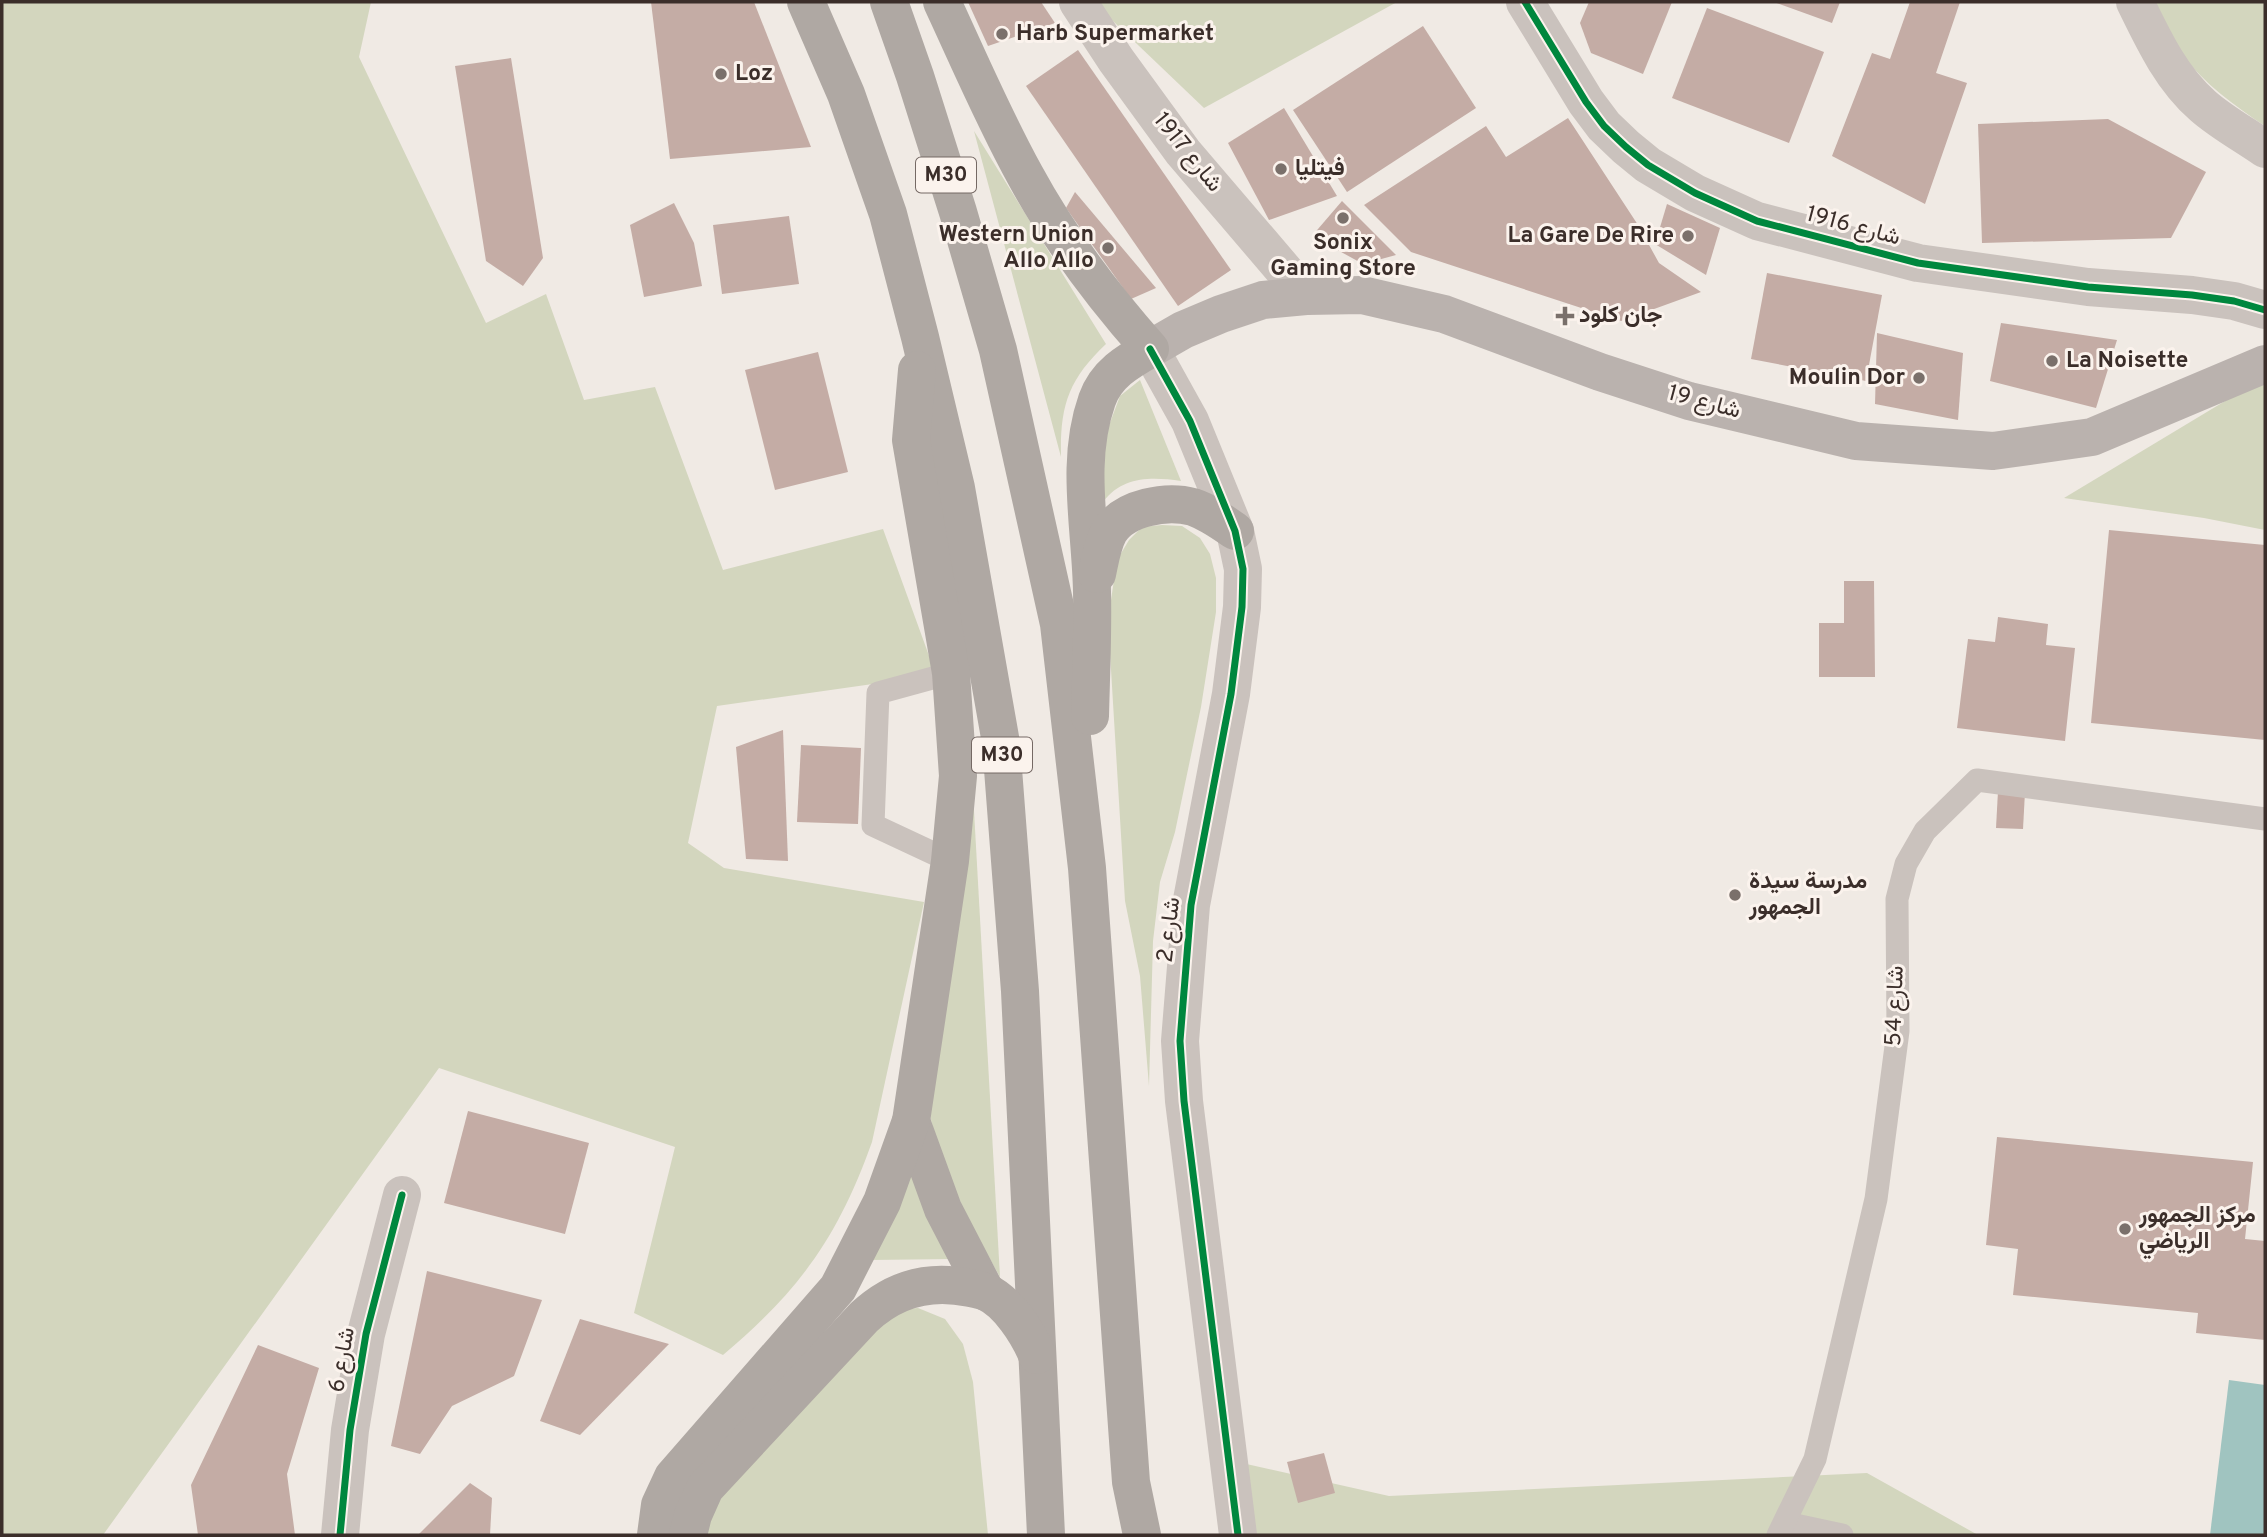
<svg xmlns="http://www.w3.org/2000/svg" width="2267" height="1537" font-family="Overpass,Vazirmatn,sans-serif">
<rect width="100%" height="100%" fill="#f0eae4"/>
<g fill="#d3d6be">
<path d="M2,2H371L359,57L486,323L546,294L584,400L655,387L723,570L883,529L936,675L717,706L688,843L724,868L924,902L872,1142C838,1237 800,1290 723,1355L634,1313L675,1147L439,1068L103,1535H2Z"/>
<path d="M1093,2H1397L1204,108Z"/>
<path d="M2151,2H2265V126C2235,106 2204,84 2182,54C2171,38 2161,19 2151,2Z"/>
<path d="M974,131L1106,344C1068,380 1060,406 1061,457Z"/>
<path d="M2265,377V530L2204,518L2064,498Z"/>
<path d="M1140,380L1181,481C1151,477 1123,476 1103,502L1105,436L1120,396Z"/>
<path d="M1162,525L1182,526L1200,538L1210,554L1216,578V612L1201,707L1175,832L1160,882L1153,941L1149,1086L1140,976L1125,901L1108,620L1117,560L1129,540L1142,527Z"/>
<path d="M967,685L1000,1277C970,1224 944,1176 930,1116Z"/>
<path d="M911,1175L953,1259L871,1260Z"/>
<path d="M918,1308L945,1319L963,1344L973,1382L988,1535H699L701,1516L890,1310Z"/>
<path d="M1233,1461L1389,1496L1867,1473L1978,1535H1225Z"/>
</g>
<path fill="#a0c4c0" d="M2229,1380L2265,1385V1535H2210Z"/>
<g fill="#c4aca5">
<path d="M651,2H754L811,147L670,159Z"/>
<path d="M968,2H1041L1055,23L988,46Z"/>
<path d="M1589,2H1672L1643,74L1591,53L1580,23Z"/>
<path d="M1774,2H1840L1832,23Z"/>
<path d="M1910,2H1960L1936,73L1967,83L1925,204L1832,156L1872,53L1890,59Z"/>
<path d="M1707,8L1824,52L1789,143L1672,98Z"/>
<path d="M1423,26L1476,108L1347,192L1293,110Z"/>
<path d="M1078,50L1231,270L1178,306L1026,86Z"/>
<path d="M511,58L543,258L523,286L486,261L455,66Z"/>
<path d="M1284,108L1337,196L1269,220L1228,143Z"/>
<path d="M1568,118L1638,225L1659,263L1701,292L1621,321L1411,252L1364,205L1486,126L1506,157Z"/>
<path d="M2108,119L2206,172L2171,238L1982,243L1978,124Z"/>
<path d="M1075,192L1156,288L1131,299L1066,208Z"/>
<path d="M1342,201L1396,255L1363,264L1312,236Z"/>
<path d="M674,203L694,243L702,286L644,297L630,225Z"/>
<path d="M1667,204L1720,228L1706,275L1655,244Z"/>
<path d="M789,216L799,284L722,294L713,225Z"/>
<path d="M1767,273L1882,295L1866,381L1751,359Z"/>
<path d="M2001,323L2117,340L2096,408L1990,381Z"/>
<path d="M1877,333L1963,353L1958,420L1875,404Z"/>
<path d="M818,352L848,472L775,490L745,370Z"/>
<path d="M2109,530L2265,545V740L2091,723Z"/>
<path d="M1844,581H1874L1875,677H1819V623H1844Z"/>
<path d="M1998,617L2048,624L2046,645L2075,648L2065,741L1957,728L1968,639L1995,642Z"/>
<path d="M783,730L788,861L746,859L736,747Z"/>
<path d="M801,745L861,748L858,824L797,822Z"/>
<path d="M1998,791L2025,792L2023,829L1996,828Z"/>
<path d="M468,1111L589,1143L565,1234L444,1203Z"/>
<path d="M1997,1137L2253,1162L2245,1239L2265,1241V1340L2196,1333L2198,1313L2013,1295L2018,1249L1986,1245Z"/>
<path d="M427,1271L542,1300L514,1376L452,1406L420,1454L391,1446Z"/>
<path d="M580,1319L669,1344L580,1435L540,1421Z"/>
<path d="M258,1345L319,1368L287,1474L295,1535H198L191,1485Z"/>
<path d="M1324,1453L1335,1493L1298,1503L1287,1462Z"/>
<path d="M470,1483L492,1498L490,1535H418Z"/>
</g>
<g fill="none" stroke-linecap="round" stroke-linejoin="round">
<g stroke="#cac2bd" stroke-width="23">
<path d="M950,861L873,825L878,693L951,673"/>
<path d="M1786,1523L1842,1535"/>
<path d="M1778,1535L1815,1459L1876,1199L1898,1031L1897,899L1906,864L1925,831L1977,780L2265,819"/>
</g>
<g stroke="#cac2bd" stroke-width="38">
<path d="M1078,2L1116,60L1183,152L1306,296"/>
<path d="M1525,2L1586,102L1604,126L1626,147L1648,165L1695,193L1757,221L1918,263L2088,287L2192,295L2234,301L2265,310"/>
<path d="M2135,2C2153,39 2171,78 2203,106C2221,122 2245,135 2265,149"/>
<path d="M340,1535L350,1430L366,1334L402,1195"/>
</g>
<path stroke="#cac2bd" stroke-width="38" d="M1150,349L1190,421L1235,531L1243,569L1242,607L1231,694L1191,905L1180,1041L1184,1101L1238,1535"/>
<path stroke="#bab2ae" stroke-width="38" d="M1150,349L1183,330L1221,314L1263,300L1306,296L1362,295L1444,314L1600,372L1689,401L1856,441L1993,451L2092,437L2265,364"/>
<g stroke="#afa8a3" stroke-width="38">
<path d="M806,2L846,94L888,214L920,337L956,488L1001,743L1020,991L1046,1535"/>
<path d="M889,2L915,76L958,212L998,350L1059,624L1087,868L1131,1482L1142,1535"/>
<path d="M942,2C969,60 994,119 1025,175C1059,238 1103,296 1150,349C1127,362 1106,374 1097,400C1075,462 1091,529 1092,592C1093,633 1091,674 1090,716"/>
<path d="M1097,574C1100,560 1102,545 1109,532C1124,507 1167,500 1193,507C1208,512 1222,522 1235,531"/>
<path d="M911,1121L943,1209L986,1292"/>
<path d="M656,1535L660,1505L673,1477L838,1288L882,1202L911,1121L950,861L958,776L951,673L911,440L917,370"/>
<path d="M688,1535L693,1515L705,1488L864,1317C894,1289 929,1279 970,1288C975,1289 981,1290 986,1292C1008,1302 1028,1333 1037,1355"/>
</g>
<defs>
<g id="cycleway">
<path d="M1525,2L1586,102L1604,126L1626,147L1648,165L1695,193L1757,221L1918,263L2088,287L2192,295L2234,301L2265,310"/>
<path d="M1150,349L1190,421L1235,531L1243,569L1242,607L1231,694L1191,905L1180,1041L1184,1101L1238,1535"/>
<path d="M340,1535L350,1430L366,1334L402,1195"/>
</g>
</defs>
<use href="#cycleway" stroke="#fbf3ed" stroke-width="11"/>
<use href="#cycleway" stroke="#00873e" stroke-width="7"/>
</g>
<g fill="#7a706b" stroke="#fbf3ed" stroke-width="2.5">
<circle cx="1002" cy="34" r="7"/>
<circle cx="721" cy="74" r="7"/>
<circle cx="1281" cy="169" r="7"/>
<circle cx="1343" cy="218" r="7"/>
<circle cx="1688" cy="236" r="7"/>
<circle cx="1108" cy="248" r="7"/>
<path d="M1561.5 305.5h7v7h7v7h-7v7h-7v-7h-7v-7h7z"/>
<circle cx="2052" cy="361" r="7"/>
<circle cx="1919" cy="378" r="7"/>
<circle cx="1735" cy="895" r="7"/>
<circle cx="2125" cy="1229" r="7"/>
</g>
<g text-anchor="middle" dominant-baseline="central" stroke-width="6" stroke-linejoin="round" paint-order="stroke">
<g fill="#fbf3ed" stroke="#756964" stroke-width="2">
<rect x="916" y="157.5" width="60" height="35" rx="5"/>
<rect x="972" y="737.5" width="60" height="35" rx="5"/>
</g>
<g font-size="21" font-weight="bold" fill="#3b2e2a">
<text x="946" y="175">M30</text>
<text x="1002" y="755">M30</text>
</g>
<g font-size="23" font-weight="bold" fill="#3b2e2a" stroke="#fbf3ed" text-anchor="start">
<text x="1016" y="34">Harb Supermarket</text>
<text x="735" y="74">Loz</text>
<text x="1295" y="169">فيتليا</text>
<text x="1094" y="235" text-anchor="end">Western Union<tspan x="1094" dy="26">Allo Allo</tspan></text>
<text x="1674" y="236" text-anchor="end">La Gare De Rire</text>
<text x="1343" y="243" text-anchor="middle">Sonix<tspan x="1343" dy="26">Gaming Store</tspan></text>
<text x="1579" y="316">جان كلود</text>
<text x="2066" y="361">La Noisette</text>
<text x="1905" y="378" text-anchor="end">Moulin Dor</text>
<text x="1749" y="882">مدرسة سيدة<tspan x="1749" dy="26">الجمهور</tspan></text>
<text x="2139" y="1216">مركز الجمهور<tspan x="2139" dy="26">الرياضي</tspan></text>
</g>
<g font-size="23" fill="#3b2e2a" stroke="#fbf3ed">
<text transform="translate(1187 153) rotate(51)">شارع 1917</text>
<text transform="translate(1853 227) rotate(15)">شارع 1916</text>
<text transform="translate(1704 403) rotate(15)">شارع 19</text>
<text transform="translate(1170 930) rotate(-83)">شارع 2</text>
<text transform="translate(1896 1006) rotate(-88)">شارع 54</text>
<text transform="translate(343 1360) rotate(-80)">شارع 6</text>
</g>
</g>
<rect width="2267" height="1537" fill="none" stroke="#3b2e2a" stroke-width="7"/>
</svg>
